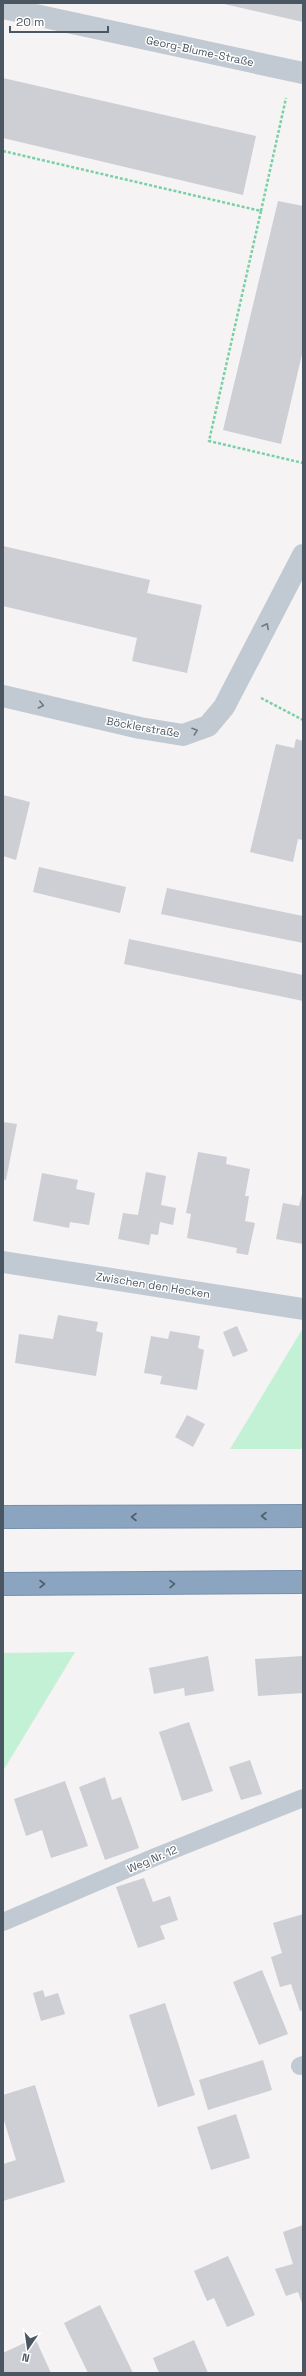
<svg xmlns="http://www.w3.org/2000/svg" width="306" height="2376" font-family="'Space Grotesk',sans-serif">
<rect width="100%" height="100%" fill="#f5f3f3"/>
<g fill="#c3f1d5">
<path d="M303,1328V1449H230Z"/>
<path d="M75,1652L3,1771V1653Z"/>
</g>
<g fill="#cdcfd5">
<path d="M224,3H303V22L224,4Z"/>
<path d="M3,78L256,136L243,195L3,138Z"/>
<path d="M278,201L303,206V350L281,444L223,430Z"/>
<path d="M3,546L150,580L147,593L202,605L187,673L132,661L137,638L3,606Z"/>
<path d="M296,739L303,741V840L298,839L293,862L250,852L276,744L294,748Z"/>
<path d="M3,795L30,802L16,860L3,856Z"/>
<path d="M39,867L126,887L120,913L33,892Z"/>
<path d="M167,888L303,916V943L161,914Z"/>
<path d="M129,939L303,975V1001L124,964Z"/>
<path d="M3,1122L17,1124L6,1180L3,1179Z"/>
<path d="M198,1152L227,1157L226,1164L250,1169L245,1196H249L245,1221L255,1223L248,1255L236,1253L237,1248L187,1238L191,1214L186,1213Z"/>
<path d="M146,1172L166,1176L161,1205L176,1208L173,1225L160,1222L158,1235L151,1234L149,1245L118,1239L123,1213L138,1215Z"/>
<path d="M42,1173L78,1180L76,1189L95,1193L89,1225L70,1222L69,1228L33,1221Z"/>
<path d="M303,1190V1244L276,1239L283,1203L299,1206Z"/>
<path d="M58,1315L98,1322L96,1331L103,1333L96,1376L15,1363L19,1334L53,1339Z"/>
<path d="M237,1326L248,1351L233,1357L223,1332Z"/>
<path d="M170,1331L200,1336L198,1348L204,1350L197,1390L160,1384L162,1376L144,1373L151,1336L168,1339Z"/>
<path d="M187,1415L205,1424L193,1447L175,1437Z"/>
<path d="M208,1656L214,1691L185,1696L184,1688L154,1694L149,1668Z"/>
<path d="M303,1656V1693L258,1696L255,1659Z"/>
<path d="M189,1722L213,1791L182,1801L159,1732Z"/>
<path d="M250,1760L262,1794L241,1800L229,1767Z"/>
<path d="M105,1777L112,1800L121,1797L139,1848L105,1860L79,1787Z"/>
<path d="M65,1781L88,1846L51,1858L42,1830L26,1836L14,1799Z"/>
<path d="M144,1878L153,1902L170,1896L178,1920L160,1926L165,1939L138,1948L116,1887Z"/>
<path d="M303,1914V2010L300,2011L291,1984L280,1987L271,1957L282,1953L273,1923Z"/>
<path d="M262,1970L288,2034L259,2045L233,1982Z"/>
<path d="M43,1990L45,1997L58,1993L65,2014L41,2021L33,1993Z"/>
<path d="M165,2003L195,2095L158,2107L129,2015Z"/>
<path d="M263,2060L272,2090L208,2110L199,2080Z"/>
<path d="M35,2085L65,2182L3,2201V2164L16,2160L3,2117V2095Z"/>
<path d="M236,2114L250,2158L211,2170L197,2127Z"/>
<path d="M303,2225V2306L298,2292L286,2296L275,2269L293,2264L283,2232Z"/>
<path d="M228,2256L255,2315L227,2327L214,2298L207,2301L194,2271Z"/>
<path d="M100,2305L133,2373H88L64,2323Z"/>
<path d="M35,2338L51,2373H3V2353Z"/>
<path d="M194,2340L208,2373H159L153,2358Z"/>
</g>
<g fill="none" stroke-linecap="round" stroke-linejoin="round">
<defs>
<g id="motorway">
<path d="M3,1517L303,1516"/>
<path d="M3,1584L303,1582"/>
</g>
</defs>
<use href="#motorway" stroke="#7690ad" stroke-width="24"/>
<g stroke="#7ad0a6" stroke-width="2.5" stroke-dasharray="3 2" stroke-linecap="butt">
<path d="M3,151L261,211L209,441L303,463"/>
<path d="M261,211L286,98"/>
<path d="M261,698L303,720"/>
</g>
<g stroke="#c1cad2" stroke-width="18">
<path d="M3,1922L155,1857L303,1798"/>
<path d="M300,2066L303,2065"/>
</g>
<g stroke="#c1cad2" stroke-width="22">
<path d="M3,8L303,73"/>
<path d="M3,696L140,728L183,735L208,726L224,707L303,555"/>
<path d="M3,1262L303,1309"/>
</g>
<use href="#motorway" stroke="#8ba5c1" stroke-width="22"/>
</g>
<defs><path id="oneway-chevron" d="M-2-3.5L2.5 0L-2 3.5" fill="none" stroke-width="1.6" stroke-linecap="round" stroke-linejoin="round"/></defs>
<g stroke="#6e7983">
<use href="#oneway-chevron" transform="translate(266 626) rotate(-63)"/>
<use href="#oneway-chevron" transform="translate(41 705) rotate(13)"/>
<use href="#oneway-chevron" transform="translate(195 731) rotate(-19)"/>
</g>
<g stroke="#505e6b">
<use href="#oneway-chevron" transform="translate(264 1516) rotate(180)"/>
<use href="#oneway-chevron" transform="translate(134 1517) rotate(-180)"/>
<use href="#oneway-chevron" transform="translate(42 1584)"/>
<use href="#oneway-chevron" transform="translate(172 1584) rotate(-1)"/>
</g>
<g text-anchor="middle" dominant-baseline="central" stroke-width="3" stroke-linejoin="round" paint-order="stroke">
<g font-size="11" fill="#4a5661" stroke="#fff">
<text transform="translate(200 51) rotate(12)">Georg-Blume-Straße</text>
<text transform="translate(143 727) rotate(10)">Böcklerstraße</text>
<text transform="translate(153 1285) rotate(9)">Zwischen den Hecken</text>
<text transform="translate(152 1859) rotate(-23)">Weg Nr. 12</text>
</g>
</g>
<rect width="306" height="2376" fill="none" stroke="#4a5661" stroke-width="8"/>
<g transform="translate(28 2348) rotate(193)" stroke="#ffffff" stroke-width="3" paint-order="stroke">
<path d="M0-3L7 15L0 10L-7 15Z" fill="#4a5661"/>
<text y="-6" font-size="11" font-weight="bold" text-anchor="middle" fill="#4a5661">N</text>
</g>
<path d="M10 26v6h98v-6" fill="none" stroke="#4a5661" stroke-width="2"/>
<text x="16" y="26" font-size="12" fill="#4a5661" stroke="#ffffff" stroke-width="3" paint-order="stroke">20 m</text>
</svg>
